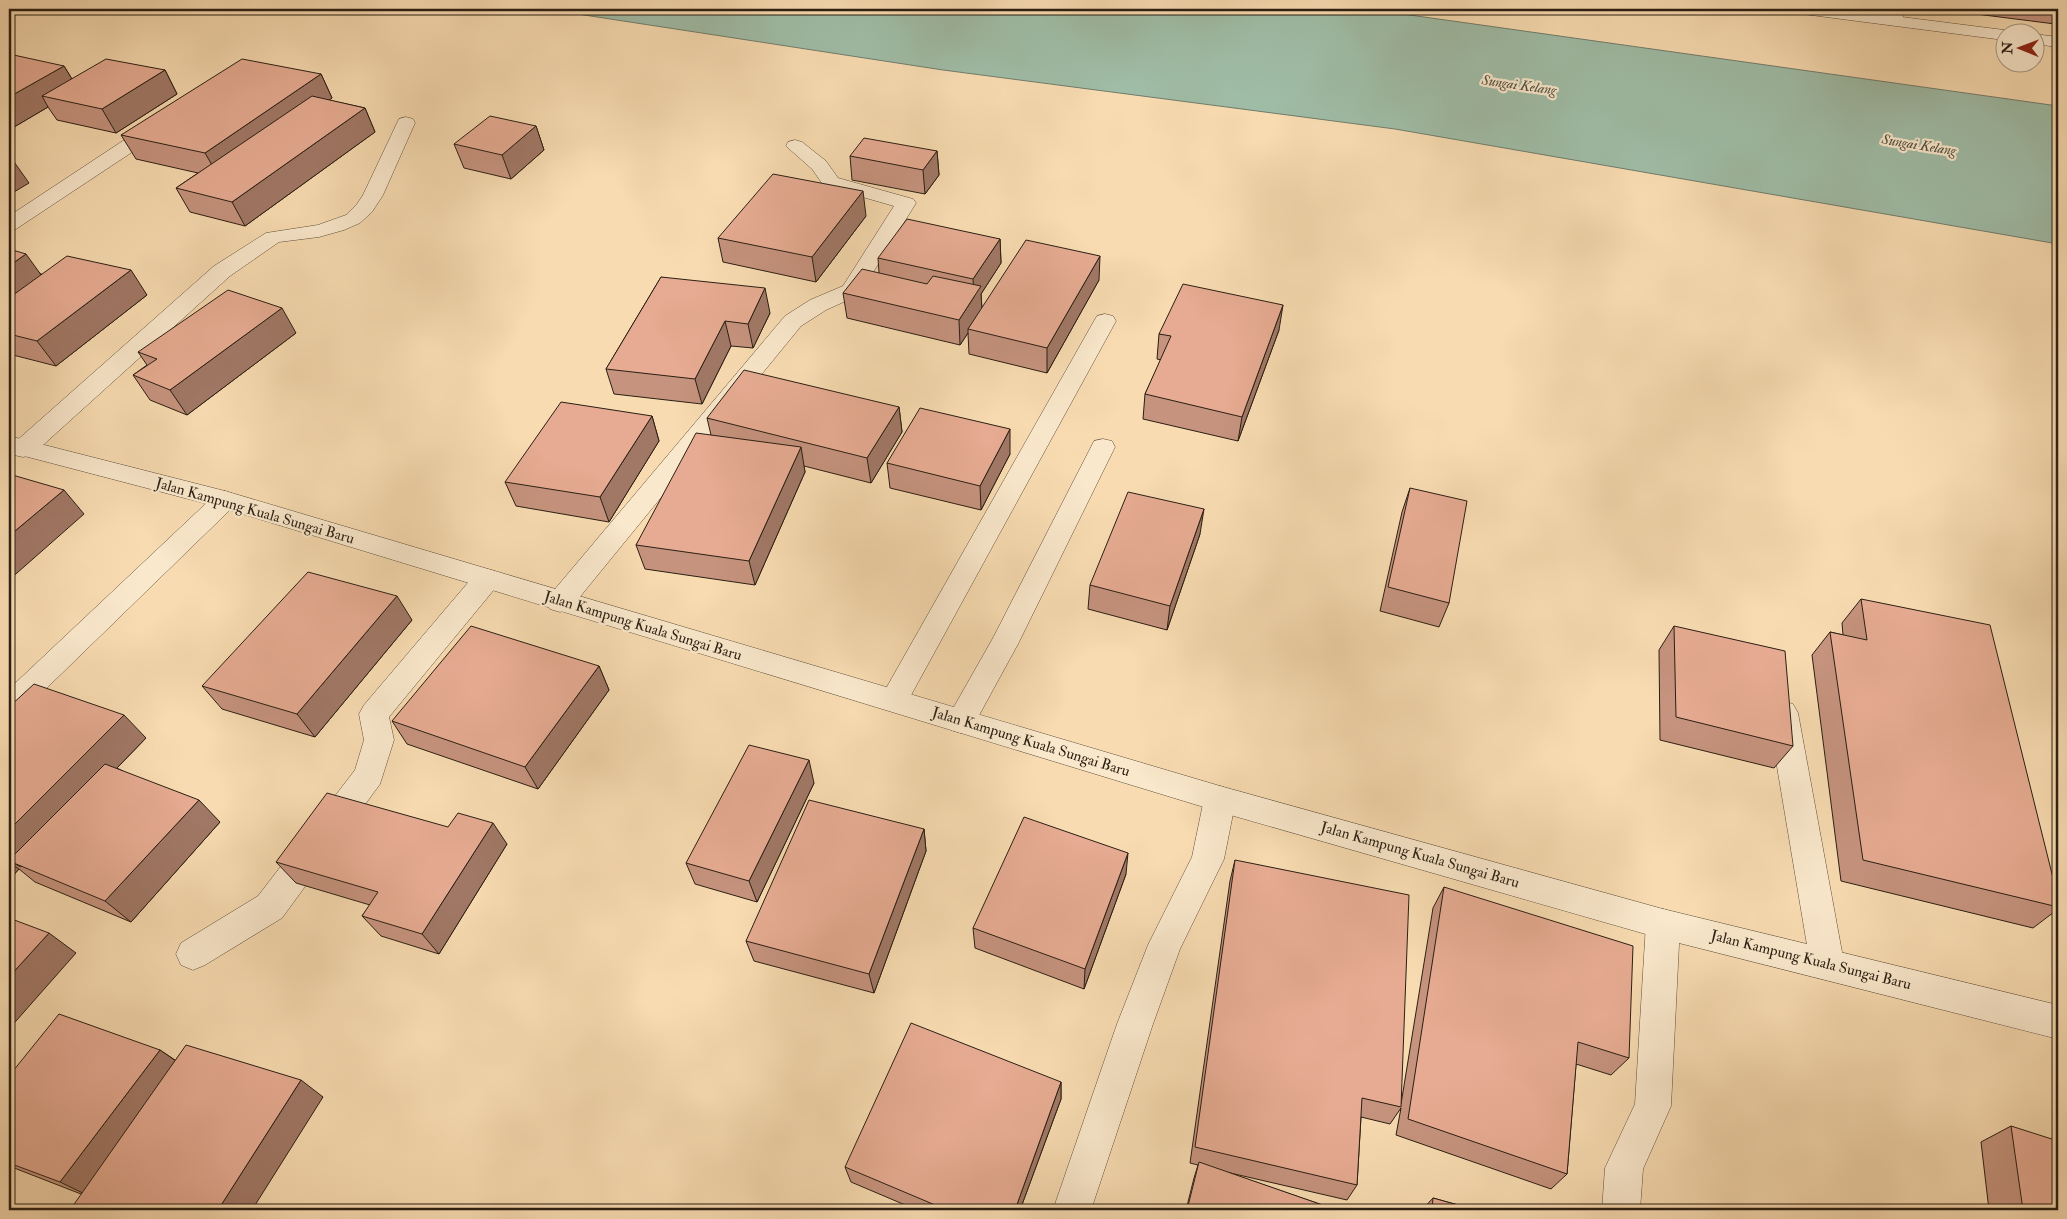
<svg xmlns="http://www.w3.org/2000/svg" width="2067" height="1219" font-family="'IM FELL Double Pica',serif">
<rect width="100%" height="100%" fill="#f8dbb1"/>
<filter id="stains"><feTurbulence type="fractalNoise" baseFrequency=".004" numOctaves="4"/><feColorMatrix values="0 0 0 0 .2 0 0 0 0 .09 0 0 0 0 .02 0 0 0 .5 -.17"/></filter>
<radialGradient id="worn" r=".72"><stop offset=".6" stop-color="#630" stop-opacity="0"/><stop offset="1" stop-color="#630" stop-opacity=".3"/></radialGradient>
<path fill="#9fbca6" stroke="#707d6b" d="M545,9H1367L2058,106V244L1395,129L943,70Z"/>
<g fill="none" stroke-linecap="round" stroke-linejoin="round">
<defs>
<g id="service">
<path d="M406,117L413,119L415,123L383,195L372,212L360,223L344,230L319,237L279,242L230,276L32,455L23,457L14,455L11,449L14,443L214,266L266,233L318,225L346,215L357,204L363,195L397,123L399,119Z"/>
<path d="M160,119L167,121L169,125L167,129L16,229L9,231V216L153,121Z"/>
<path d="M795,140L802,142L826,161L838,178L913,199L916,203L859,295L826,310L801,326L570,609L560,612L550,609L546,602L550,595L785,316L810,300L843,286L894,206L824,186L812,169L786,146L788,142Z"/>
<path d="M1105,314L1113,316L1116,321L904,708L894,712L884,708L879,700L884,692L1094,321L1097,316Z"/>
<path d="M1103,439L1112,441L1115,447L1018,644L971,730L961,733L951,730L946,721L951,712L993,638L1091,447L1094,441Z"/>
<path d="M225,491L234,494L238,500L234,506L19,715L9,719V689L216,494Z"/>
<path d="M487,569L497,572L500,579L497,586L389,717L394,740L380,784L282,918L205,965L193,970L181,965L176,954L181,943L258,896L355,770L364,740L359,714L364,705L477,572Z"/>
<path d="M1783,701L1793,704L1798,713L1844,963L1839,974L1827,979L1815,974L1810,963L1768,713L1773,704Z"/>
<path d="M1220,786L1231,790L1236,799L1224,859L1180,949L1153,1024L1091,1210H1053L1117,1024L1148,945L1192,857L1204,799L1209,790Z"/>
<path d="M1663,909L1675,913L1680,924L1671,1106L1643,1169L1640,1210H1602L1605,1168L1635,1104L1646,924L1651,913Z"/>
</g>
<path id="minor" d="M1885,9H1901L1904,21L1902,25H1890Z"/>
<g id="tertiary">
<path d="M1795,9H1839L2004,30L2011,32H2004V40L1803,14L1797,12Z"/>
<path d="M2034,34L2058,37V47L2034,44Z"/>
<path d="M9,436L225,491L1220,786L1663,909L2058,1005V1039L1663,939L1220,812L223,508L9,452Z"/>
</g>
</defs>
<use href="#service" stroke="#5e4e3a" stroke-width="1"/>
<use href="#minor" stroke="#5e4e3a" stroke-width="1"/>
<use href="#tertiary" stroke="#5e4e3a" stroke-width="1"/>
<use href="#service" fill="#fae8cc" fill-rule="evenodd"/>
<use href="#minor" fill="#fae8cc" fill-rule="evenodd"/>
<use href="#tertiary" fill="#fae8cc" fill-rule="evenodd"/>
</g>
<g fill="#c6937e" stroke="#2a1f13">
<path d="M1974,9H2058V19L2055,24L1976,14Z"/>
<path d="M64,66L72,79L165,70L177,94L116,133L57,120L48,107L9,130Z"/>
<path d="M321,74L332,98L328,100L365,108L375,132L245,226L190,212L176,188L198,173L136,159L121,135Z"/>
<path d="M536,126L544,150L511,179L464,168L454,144Z"/>
<path d="M937,151L939,175L925,194L852,180L850,156Z"/>
<path d="M866,216L816,282L723,262L718,238Z"/>
<path d="M1000,239L1001,263L981,294L982,308L1099,280L1047,373L969,354L968,333L960,345L847,318L843,293L879,273L878,258Z"/>
<path d="M9,249L41,274L147,295L56,366L9,354Z"/>
<path d="M661,277L770,313L753,348L731,346L702,404L614,394L606,369Z"/>
<path d="M1279,330L1238,441L1143,419L1145,394L1161,360L1157,359L1159,334Z"/>
<path d="M296,333L187,415L150,400L133,375L147,365L138,352Z"/>
<path d="M899,407L902,432L871,483L804,466L805,472L755,585L645,569L636,545L711,435L707,418Z"/>
<path d="M652,416L659,441L609,522L516,506L505,482Z"/>
<path d="M1010,454L981,510L890,488L887,463Z"/>
<path d="M1410,488L1449,603L1439,627L1380,611L1402,512Z"/>
<path d="M1200,534L1167,630L1088,609L1090,585Z"/>
<path d="M1861,599L2058,898V909L2033,928L1841,881L1812,655L1830,632L1843,635L1842,623Z"/>
<path d="M412,620L315,737L222,709L202,686Z"/>
<path d="M1674,626L1793,746L1774,768L1660,740L1659,650Z"/>
<path d="M599,666L609,690L538,789L407,744L392,721Z"/>
<path d="M9,707L146,738L117,768L220,822L131,922L35,882L19,869L9,880Z"/>
<path d="M814,783L757,902L695,884L686,863Z"/>
<path d="M924,829L926,851L874,993L754,961L746,941Z"/>
<path d="M507,844L439,954L381,936L362,916L370,905L296,883L276,862Z"/>
<path d="M1235,860L1401,1104L1433,908L1444,887L1629,1058L1611,1075L1576,1064L1567,1174L1551,1189L1396,1135L1401,1108L1390,1124L1361,1117L1357,1185L1347,1200L1226,1172L1337,1210H1186L1194,1178L1198,1165L1190,1163L1230,881Z"/>
<path d="M1126,874L1084,989L975,948L973,928Z"/>
<path d="M160,1050L175,1060L323,1097L81,1194L9,1166V1076Z"/>
<path d="M1061,1082V1099L1020,1210H917L851,1182L845,1167Z"/>
<path d="M2011,1126L2058,1210H1989L1981,1142Z"/>
<path d="M1433,1198L1476,1210H1422Z"/>
</g>
<g fill="#a17866" stroke="#2a1f13">
<path d="M64,66L78,89L42,96L48,107L9,130V97Z"/>
<path d="M165,70L177,94L116,133L102,109Z"/>
<path d="M321,74L332,98L219,177L205,153Z"/>
<path d="M365,108L375,132L245,226L232,202Z"/>
<path d="M536,126L544,150L511,179L502,155Z"/>
<path d="M937,151L939,175L925,194L923,170Z"/>
<path d="M12,159L29,183L9,195V161Z"/>
<path d="M863,191L866,216L816,282L812,257Z"/>
<path d="M1000,239L1001,263L981,294L982,311L968,329V333L960,345L959,320L974,297L973,279Z"/>
<path d="M26,254L44,279L9,303V266Z"/>
<path d="M1100,256L1099,280L1047,373V348Z"/>
<path d="M131,270L147,295L56,366L37,341Z"/>
<path d="M765,288L770,313L753,348L748,324Z"/>
<path d="M1283,305L1279,330L1238,441L1242,417Z"/>
<path d="M282,308L296,333L187,415L170,390Z"/>
<path d="M725,321L731,346L702,404L695,379Z"/>
<path d="M899,407L902,432L871,483L867,458Z"/>
<path d="M652,416L659,441L609,522L600,497Z"/>
<path d="M1010,429V454L981,510L980,486Z"/>
<path d="M801,447L805,472L755,585L749,561Z"/>
<path d="M64,490L84,514L9,580V536Z"/>
<path d="M1204,509L1200,534L1167,630L1170,606Z"/>
<path d="M397,596L412,620L315,737L297,714Z"/>
<path d="M599,666L609,690L538,789L525,767Z"/>
<path d="M124,715L146,738L21,867L9,861V830Z"/>
<path d="M809,760L814,783L757,902L749,881Z"/>
<path d="M199,800L220,822L131,922L105,901Z"/>
<path d="M493,823L507,844L439,954L422,934Z"/>
<path d="M924,829L926,851L874,993L869,974Z"/>
<path d="M1128,853L1126,874L1084,989L1085,969Z"/>
<path d="M9,862L19,869L9,880Z"/>
<path d="M49,933L76,953L9,1029V977Z"/>
<path d="M160,1050L186,1068L91,1197L60,1182Z"/>
<path d="M301,1080L323,1097L252,1210H218Z"/>
<path d="M1061,1082V1099L1020,1210H1015Z"/>
</g>
<g fill="#e6ab92" stroke="#2a1f13">
<path d="M9,54L64,66L9,97Z"/>
<path d="M106,59L165,70L102,109L42,96Z"/>
<path d="M242,59L321,74L205,153L121,135Z"/>
<path d="M312,96L365,108L232,202L176,188Z"/>
<path d="M490,116L536,126L502,155L454,144Z"/>
<path d="M864,138L937,151L923,170L850,156Z"/>
<path d="M773,174L863,191L812,257L718,238Z"/>
<path d="M907,219L1000,239L973,279L878,258Z"/>
<path d="M1026,240L1100,256L1047,348L968,329Z"/>
<path d="M9,249L26,254L9,266Z"/>
<path d="M67,256L131,270L37,341L9,334V298Z"/>
<path d="M862,269L927,284L933,276L981,286L959,320L843,293Z"/>
<path d="M661,277L765,288L748,324L725,321L695,379L606,369Z"/>
<path d="M1183,284L1283,305L1242,417L1145,394L1171,336L1159,334Z"/>
<path d="M228,290L282,308L170,390L133,375L157,359L138,352Z"/>
<path d="M744,370L899,407L867,458L707,418Z"/>
<path d="M561,402L652,416L600,497L505,482Z"/>
<path d="M920,408L1010,429L980,486L887,463Z"/>
<path d="M696,433L801,447L749,561L636,545Z"/>
<path d="M9,474L64,490L9,536Z"/>
<path d="M1410,488L1467,501L1449,603L1388,587Z"/>
<path d="M1128,492L1204,509L1170,606L1090,585Z"/>
<path d="M308,572L397,596L297,714L202,686Z"/>
<path d="M1861,599L1990,625L2058,898V907L1863,860L1830,632L1867,640Z"/>
<path d="M471,626L599,666L525,767L392,721Z"/>
<path d="M1674,626L1785,651L1793,746L1676,717Z"/>
<path d="M34,684L124,715L9,830V707Z"/>
<path d="M749,745L809,760L749,881L686,863Z"/>
<path d="M105,764L199,800L105,901L9,861V860Z"/>
<path d="M327,793L448,827L458,813L493,823L422,934L362,916L378,892L276,862Z"/>
<path d="M809,800L924,829L869,974L746,941Z"/>
<path d="M1024,817L1128,853L1085,969L973,928Z"/>
<path d="M1235,860L1409,895L1401,1107L1362,1098L1357,1185L1195,1147Z"/>
<path d="M1444,887L1633,946L1629,1058L1578,1042L1567,1174L1408,1119Z"/>
<path d="M9,918L49,933L9,977Z"/>
<path d="M59,1014L160,1050L60,1182L9,1163V1076Z"/>
<path d="M911,1023L1061,1082L1015,1210H947L845,1167Z"/>
<path d="M186,1045L301,1080L218,1210H70Z"/>
<path d="M2011,1126L2058,1141V1210H2023Z"/>
<path d="M1199,1162L1337,1210H1187Z"/>
<path d="M1433,1198L1476,1210H1432Z"/>
</g>
<g text-anchor="middle" dominant-baseline="central" stroke-width="4.5" stroke-linejoin="round" paint-order="stroke">
<g font-size="14" font-style="italic" fill="#4d4e3f" stroke="#fae8cc">
<text transform="translate(1519 85) rotate(8)">Sungai Kelang</text>
<text transform="translate(1919 145) rotate(9)">Sungai Kelang</text>
</g>
<g font-size="15" fill="#2a1f13" stroke="#fae8cc">
<text transform="translate(255 511) rotate(16)">Jalan Kampung Kuala Sungai Baru</text>
<text transform="translate(643 626) rotate(17)">Jalan Kampung Kuala Sungai Baru</text>
<text transform="translate(1031 742) rotate(17)">Jalan Kampung Kuala Sungai Baru</text>
<text transform="translate(1420 855) rotate(16)">Jalan Kampung Kuala Sungai Baru</text>
<text transform="translate(1811 960) rotate(14)">Jalan Kampung Kuala Sungai Baru</text>
</g>
</g>
<rect width="2067" height="1219" fill="none" stroke="#f8dbb1" stroke-width="30"/>
<rect x="10" y="10" width="2047" height="1199" fill="none" stroke="#2a1f13" stroke-width="2.5"/>
<rect x="15" y="15" width="2037" height="1189" fill="none" stroke="#2a1f13"/>
<g transform="translate(2020 48) rotate(271)"><circle r="24" fill="#fae8cc" stroke="#a79882"/>
<path d="M0-4L9 19L0 12L-9 19Z" fill="#8f2418"/>
<text y="-8" font-size="14" font-weight="bold" text-anchor="middle" fill="#2a1f13">N</text>
</g>
<rect width="100%" height="100%" filter="url(#stains)"/>
<rect width="100%" height="100%" fill="url(#worn)"/>
</svg>
